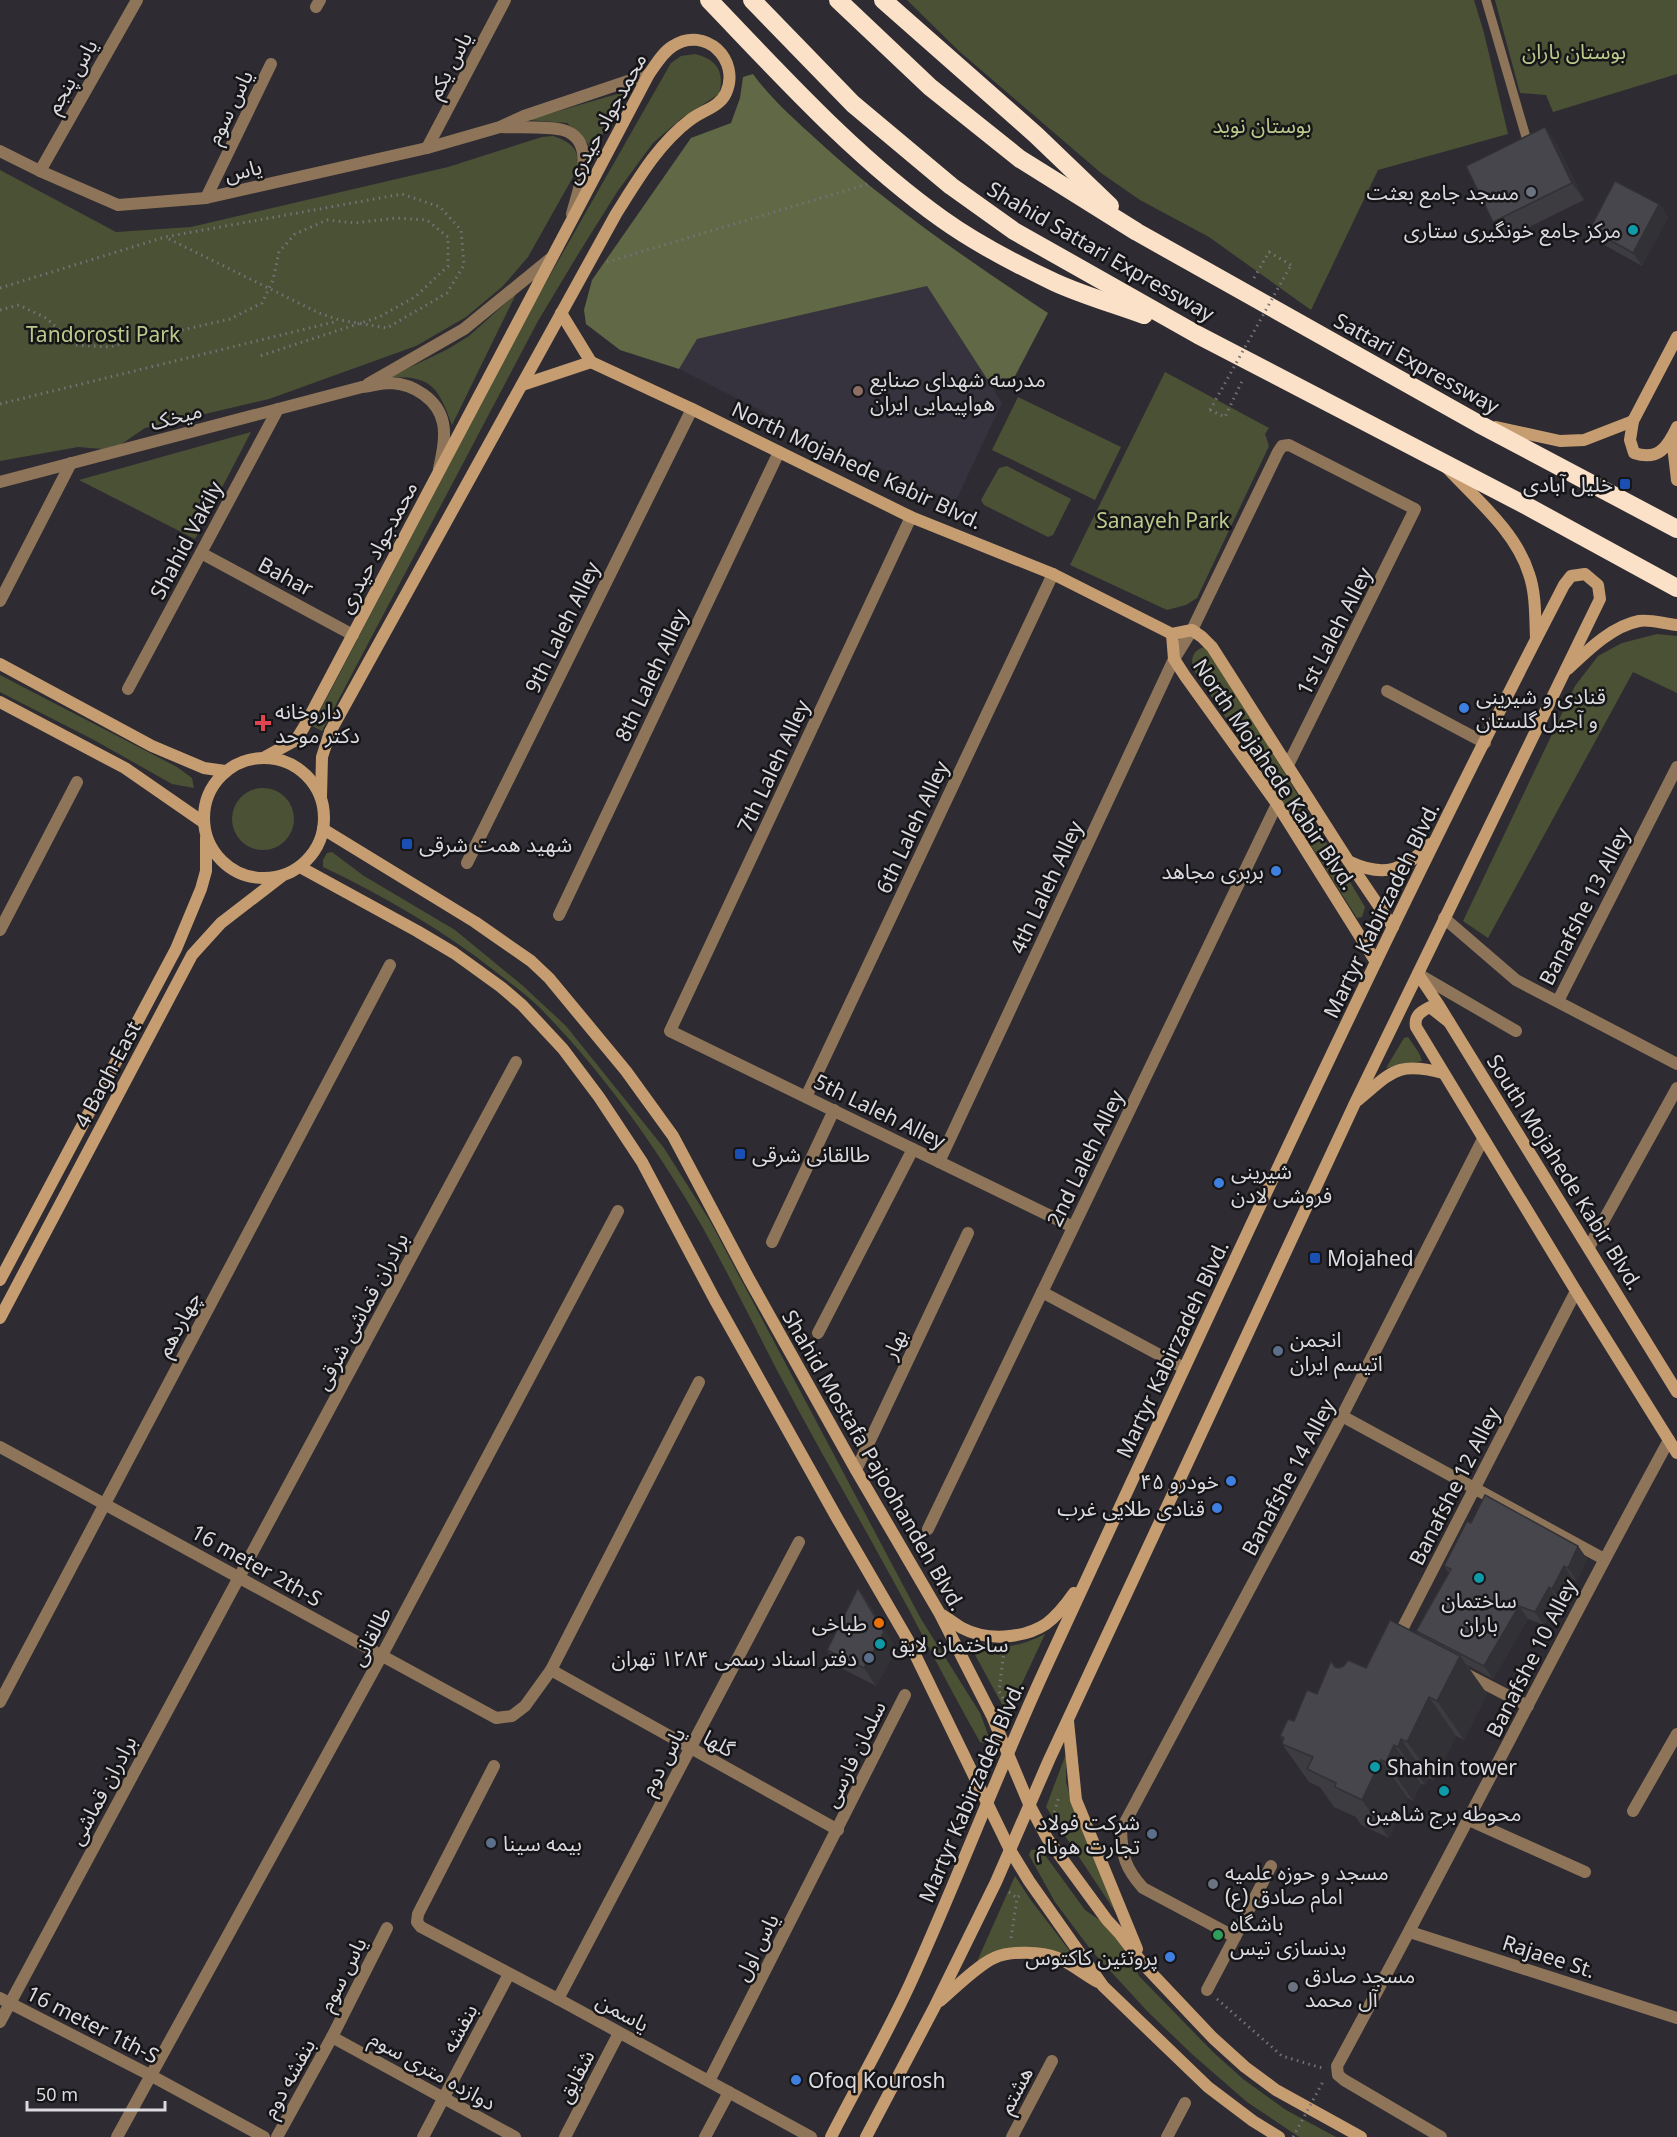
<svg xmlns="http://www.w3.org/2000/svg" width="1677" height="2137" font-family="'Noto Sans','Noto Sans Arabic',sans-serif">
<rect width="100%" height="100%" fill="#2e2c32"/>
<path fill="#36333f" d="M927,286L1002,403L955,502L827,444L679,369L697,339Z"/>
<g fill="#4b5134">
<path d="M907,0H1474L1484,33L1508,134L1378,170L1311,310L1209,237L1140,200L1101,173L960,52Z"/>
<path d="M1495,0H1677V74L1553,112L1546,95L1520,93Z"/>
<path d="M695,54C717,59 725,72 719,94L682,118L653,143L617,192L577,256L538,321L322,731L312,726L533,305L671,63L681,56Z"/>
<path d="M624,92L592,155L588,144L567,123L528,120Z"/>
<path d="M553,136C576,143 583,155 573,177L528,257L503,286L466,317L416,346L269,399L145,428L120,445L102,449L78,447L0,461V170L116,232L191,227L448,167L542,137Z"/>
<path d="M516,294L452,425C438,387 432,376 390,377L448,349L469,336Z"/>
<path d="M1165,372L1269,428L1265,434L1269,446L1197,598L1186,605L1167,610L1070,565Z"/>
<path d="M1018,397L1121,447L1095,500L992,450Z"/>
<path d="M251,432L195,539L79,480Z"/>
<path d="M1007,466L1071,499L1053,535L1048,537L984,505L981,500L999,468Z"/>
<path d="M1657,634L1677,636V693L1633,672L1488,938L1463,921L1575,686L1598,656L1622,643Z"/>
<path d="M1204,647L1213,654L1365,907L1362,917L1357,918L1294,819L1193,669C1191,658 1192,651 1204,647Z"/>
<path d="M0,675L177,767L192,778L194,788L172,784L94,740L0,692Z"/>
<circle cx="263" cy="819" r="31"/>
<path d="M332,852L364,876L455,930L522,985L566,1026L664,1148L710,1221L921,1619L980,1713L989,1737L984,1743L980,1742C947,1684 917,1623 884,1564C849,1500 812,1437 778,1372C753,1324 729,1275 703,1228C658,1149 603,1072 539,1007C526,994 510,983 496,972C443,930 384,896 323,867V860L327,853Z"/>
<path d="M1408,1037L1419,1053L1422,1061L1386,1068L1404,1038Z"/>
<path d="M1045,1634L1011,1707L1009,1709L1007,1705L1004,1708L967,1640C1002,1648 1012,1650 1045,1634Z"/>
<path d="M1066,1754V1782L1074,1810L1124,1925L1046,1807Z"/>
<path d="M1038,1849L1042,1851L1085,1910L1120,1934L1139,1976L1213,2052L1243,2079L1286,2110L1336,2137H1299L1247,2102L1193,2055L1148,2012L1091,1950L1055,1902L1029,1855L1031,1850Z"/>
<path d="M1015,1876L1030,1899L1082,1967C1028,1941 1029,1944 975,1966Z"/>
</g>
<path fill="#606845" d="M753,74C772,100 793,118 817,140C887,205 968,260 1048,313L1014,378L987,379L927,286L697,339L679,369L620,350L586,324L584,310L592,280L691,138L731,123L740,98L743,77Z"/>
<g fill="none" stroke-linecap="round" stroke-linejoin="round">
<g stroke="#747378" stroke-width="3" stroke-dasharray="1.5 4.5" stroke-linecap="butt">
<path d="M607,262L868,184"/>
<path d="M1254,278L1269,252L1291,265"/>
<path d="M0,288L165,237L402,194L440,207L461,230L464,265L447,293L387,328L339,320L319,313L165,237"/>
<path d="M0,310L19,305L46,318L76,345L109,347L230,319L262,303L273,280L279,252L295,234L327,220L355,223L396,218L427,220L448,237V266L415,297L379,317L260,356"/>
<path d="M0,404L338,321"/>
<path d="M1210,410L1225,417L1243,379"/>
<path d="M1004,1650L999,1691L1004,1700L1011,1701"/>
<path d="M1053,1818L1059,1796"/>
<path d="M1009,1892L1017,1898"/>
<path d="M1011,1938L1017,1898L1020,1895"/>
<path d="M1217,1999L1282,2056L1322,2068"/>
</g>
<path stroke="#8e755a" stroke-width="9" d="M1486,0L1526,137"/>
<g stroke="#8e755a" stroke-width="12">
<path d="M316,7L320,0"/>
<path d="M502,127C520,128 546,126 563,130C599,140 578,190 572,214"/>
<path d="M427,148L505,0"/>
<path d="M0,151L40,171L118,205L206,198L427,148L500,127L524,116L649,74"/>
<path d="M40,171L137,0"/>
<path d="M206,198L271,64"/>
<path d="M368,384L464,329L550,259"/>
<path d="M0,482L362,387C371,386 381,383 391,383C413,384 438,399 443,423C446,437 442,455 439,469"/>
<path d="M911,517L670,1031L1073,1227"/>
<path d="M201,553L353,635"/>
<path d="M0,601L71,463"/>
<path d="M128,689L278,409"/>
<path d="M1387,691L1485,743"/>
<path d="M467,863L692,409"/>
<path d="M559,915L779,452"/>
<path d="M1444,918L1516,980L1677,1064"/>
<path d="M0,930L77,782"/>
<path d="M1418,974L1516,1031"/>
<path d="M1558,1001L1677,767"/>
<path d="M806,1097L1053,574"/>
<path d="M939,1162L1174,659L1192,630L1278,452L1282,446L1289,445L1415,509L1288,765"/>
<path d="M772,1242L834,1110"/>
<path d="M1589,1247L1677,1088"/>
<path d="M1042,1292L1184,1368"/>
<path d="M818,1333L913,1149"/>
<path d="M1342,1416L1604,1559"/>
<path d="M0,1447L496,1718L512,1716L525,1706L551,1670L699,1382"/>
<path d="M856,1470L968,1233"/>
<path d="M928,1529L1277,804"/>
<path d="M1396,1641L1576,1291"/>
<path d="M551,1670L838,1830"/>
<path d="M1462,1672L1528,1706"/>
<path d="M0,1702L390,965"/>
<path d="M494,1766L418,1914L417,1922L421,1927L558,1999L811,2137"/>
<path d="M1633,1811L1677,1734"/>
<path d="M1469,1820L1585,1872"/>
<path d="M1271,1866L1235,1937L1143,1888C1125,1868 1122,1856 1121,1830L1342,1416L1483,1139"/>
<path d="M1410,1932L1677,2018"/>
<path d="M1207,1990L1235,1937"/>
<path d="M0,1998L150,2075L264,2137"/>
<path d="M558,1999L799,1542"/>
<path d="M0,2022L516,1062"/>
<path d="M332,2037L515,2137"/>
<path d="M709,2081L905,1695"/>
<path d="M117,2137L382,1655L618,1211"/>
<path d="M277,2137L332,2037L387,1928"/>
<path d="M423,2137L509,1974"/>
<path d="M565,2137L619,2033"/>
<path d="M705,2137L729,2092"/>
<path d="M1012,2137L1052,2061"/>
<path d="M1167,2137L1185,2103"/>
<path d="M1441,2137L1344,2080L1338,2075L1337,2066C1450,1858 1556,1647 1669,1440"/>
</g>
<g stroke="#c69d71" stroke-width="12">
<path d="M561,313L591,362"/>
<path d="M1677,337L1633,421L1630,440L1634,453C1658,461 1667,448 1677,427"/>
<path d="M591,362L692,409L911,517L1053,574L1172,634L1192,630L1202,637L1212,647L1349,862L1393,927"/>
<path d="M522,385L591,362"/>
<path d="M1496,427L1560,441L1584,440L1633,421"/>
<path d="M1672,437L1677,480"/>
<path d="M1448,469C1477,500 1516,532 1529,574C1536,594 1535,617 1536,638"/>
<path d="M1172,634L1174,659L1185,676L1277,804L1376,962"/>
<path d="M0,664L152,746L204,768L225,771"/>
<path d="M1568,669C1587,651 1612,626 1639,621C1650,619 1665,624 1677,625"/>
<path d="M0,702L125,768L203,822"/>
<path d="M265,757L296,740L304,727L649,74C656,64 663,52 673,46C705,25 741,60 726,93C720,107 701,111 690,120C658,144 637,181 616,214L330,732L322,757L321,797"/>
<circle cx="264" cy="818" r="60"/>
<path d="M323,829L475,922L531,961L549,978L626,1071L673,1136L749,1279L856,1470L940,1614L992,1716L1029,1804L1047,1838L1107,1920L1120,1934L1143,1964L1213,2038L1245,2067L1276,2090L1361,2137"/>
<path d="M1350,862C1384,878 1405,870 1430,844"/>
<path d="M300,867L417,931L454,953L501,987L522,1005L563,1049L599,1097L642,1162L715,1300L837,1518L908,1640L1010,1850L1029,1881L1103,1986L1208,2087L1253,2121L1279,2137"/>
<path d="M1418,974L1438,1004L1677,1392"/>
<path d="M1449,1022L1430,1007C1420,1012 1414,1016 1416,1027L1576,1291L1677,1453"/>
<path d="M1358,1100C1392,1072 1397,1061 1443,1073"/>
<path d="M0,1280L176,949L201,889L206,871V838"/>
<path d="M0,1318L192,955L221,923L282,876"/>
<path d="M942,1615C949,1619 955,1624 962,1628C986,1641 1023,1639 1046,1624C1057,1616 1067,1603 1074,1593"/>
<path d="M1068,1721L1076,1800L1137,1949"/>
<path d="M940,2001C954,1989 978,1965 994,1958C1011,1950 1042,1952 1058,1958C1072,1964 1085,1975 1098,1982"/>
<path d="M831,2137C857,2086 886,2036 910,1984C958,1879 998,1771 1046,1667C1214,1304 1380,940 1564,585L1571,576L1585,574L1598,585L1600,599L1355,1103L1049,1760L996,1882L935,2006L866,2137"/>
</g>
<g stroke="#fbe1c7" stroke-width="18">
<path d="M709,0C783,77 855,157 942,219C974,242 1018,265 1054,282C1082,295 1114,304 1144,315"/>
<path d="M752,0L853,104L951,186L1014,231L1198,335L1525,505L1677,588"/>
<path d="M838,0L930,87L1020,159L1137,232L1479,424L1677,529"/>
<path d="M883,0L1036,135L1110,206"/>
</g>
<g stroke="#747378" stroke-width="3" stroke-dasharray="1.5 4.5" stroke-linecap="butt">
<path d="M1210,410L1291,265"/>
<path d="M1293,2137L1324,2080"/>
</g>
</g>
<g fill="#3d3c41">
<path d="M1557,144L1584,200L1505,239L1493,222Z"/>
<path d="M1659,204L1668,217L1642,266L1599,242L1590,229Z"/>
<path d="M1471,1523L1578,1546L1587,1559L1577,1581L1573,1579L1561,1602L1558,1600L1544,1625L1528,1619L1493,1679L1467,1665L1487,1694L1464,1740L1456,1736L1434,1780L1428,1778L1425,1785L1421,1784L1413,1801L1408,1798L1389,1838L1361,1825L1356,1817L1334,1807L1320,1787L1309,1782L1282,1744L1283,1741L1280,1736L1317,1694L1335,1667L1339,1668H1366L1419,1635L1416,1631L1449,1573L1444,1566Z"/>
<path d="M858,1588L870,1605L896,1650L876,1686L839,1667L827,1650Z"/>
</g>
<g fill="#323135">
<path d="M1545,127L1557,144L1584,200L1572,183Z"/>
<path d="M1659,204L1668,217L1642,266L1633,253Z"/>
<path d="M1578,1546L1587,1559L1577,1581L1568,1568Z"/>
<path d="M1564,1566L1573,1579L1561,1602L1552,1589Z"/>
<path d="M1549,1587L1558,1600L1544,1625L1535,1612Z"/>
<path d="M858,1588L870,1605L896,1650L876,1686L864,1668Z"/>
<path d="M1519,1606L1528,1619L1493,1679L1484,1666Z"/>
<path d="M1460,1656L1487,1694L1464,1740L1437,1701Z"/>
<path d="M1429,1697L1456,1736L1434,1780L1407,1742Z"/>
<path d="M1401,1739L1428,1778L1425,1785L1398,1747Z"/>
<path d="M1394,1745L1421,1784L1413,1801L1386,1762Z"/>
<path d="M1381,1760L1408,1798L1389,1838L1362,1800Z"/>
</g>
<g fill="#47464c" stroke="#323135" stroke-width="1.5">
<path d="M1545,127L1572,183L1493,222L1466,166Z"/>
<path d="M1615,181L1659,204L1633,253L1590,229Z"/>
<path d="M1485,1495L1578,1546L1568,1568L1564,1566L1552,1589L1549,1587L1535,1612L1519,1606L1484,1666L1416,1631L1451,1569L1444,1566L1467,1521L1471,1523Z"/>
<path d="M858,1588L884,1632L864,1668L827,1650Z"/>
<path d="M1390,1620L1460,1656L1437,1701L1429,1697L1407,1742L1401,1739L1398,1747L1394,1745L1386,1762L1381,1760L1362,1800L1335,1787L1336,1783L1307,1769L1313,1757L1282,1744L1284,1738L1280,1736L1288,1719L1294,1721L1307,1690L1317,1694L1331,1661L1335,1667L1339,1668L1344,1666L1348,1660L1366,1668Z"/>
</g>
<g fill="#6b7280" stroke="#161518" stroke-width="2">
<circle cx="1531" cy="192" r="6"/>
<circle cx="1213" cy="1884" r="6"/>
<circle cx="1293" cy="1987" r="6"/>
</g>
<g fill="#0f9aa8" stroke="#161518" stroke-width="2">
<circle cx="1633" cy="230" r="6"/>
<circle cx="1479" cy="1578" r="6"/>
<circle cx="880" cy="1644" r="6"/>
<circle cx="1375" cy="1767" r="6"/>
<circle cx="1444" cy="1791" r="6"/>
</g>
<circle fill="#8d6e63" stroke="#161518" stroke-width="2" cx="858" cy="391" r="6"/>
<g fill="#1a4fb4" stroke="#161518" stroke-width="2">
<rect x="1619" y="478" width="12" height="12" rx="3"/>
<rect x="401" y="838" width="12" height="12" rx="3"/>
<rect x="734" y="1148" width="12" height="12" rx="3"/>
<rect x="1309" y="1252" width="12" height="12" rx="3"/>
</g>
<g fill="#3f7fe0" stroke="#161518" stroke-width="2">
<circle cx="1464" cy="708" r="6"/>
<circle cx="1276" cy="871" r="6"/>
<circle cx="1219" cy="1183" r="6"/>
<circle cx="1231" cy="1481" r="6"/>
<circle cx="1217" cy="1508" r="6"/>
<circle cx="1170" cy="1957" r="6"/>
<circle cx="796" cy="2080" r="6"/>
</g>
<path fill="#e0444e" stroke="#161518" stroke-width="2" d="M260 714h6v6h6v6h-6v6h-6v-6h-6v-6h6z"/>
<g fill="#5c6f8a" stroke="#161518" stroke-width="2">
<circle cx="1278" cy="1351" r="6"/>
<circle cx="869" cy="1658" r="6"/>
<circle cx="1152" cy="1834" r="6"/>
<circle cx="491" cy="1843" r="6"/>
</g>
<circle fill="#e8710a" stroke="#161518" stroke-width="2" cx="879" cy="1623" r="6"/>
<circle fill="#2e9e5b" stroke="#161518" stroke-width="2" cx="1218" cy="1935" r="6"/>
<g text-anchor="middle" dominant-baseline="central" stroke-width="5" stroke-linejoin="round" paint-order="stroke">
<g font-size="21" fill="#bcc98c" stroke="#161518">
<text x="1574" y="51">بوستان باران</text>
<text x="1262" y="125">بوستان نوید</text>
<text x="103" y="334">Tandorosti Park</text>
<text x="1163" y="520">Sanayeh Park</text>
</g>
<g font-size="21" fill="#dbdade" stroke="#161518">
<text transform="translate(449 65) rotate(-62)">یاس یکم</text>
<text transform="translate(71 76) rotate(-60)">یاس پنجم</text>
<text transform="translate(229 107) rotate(-64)">یاس سوم</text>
<text transform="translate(605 118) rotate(-61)">محمدجواد حیدری</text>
<text transform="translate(243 170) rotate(-13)">یاس</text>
<text transform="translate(1101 251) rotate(30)">Shahid Sattari Expressway</text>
<text transform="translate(1417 363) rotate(29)">Sattari Expressway</text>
<text transform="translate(176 416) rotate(-15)">میخک</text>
<text transform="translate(857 465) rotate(25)">North Mojahede Kabir Blvd.</text>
<text transform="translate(186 540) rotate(-62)">Shahid Vakily</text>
<text transform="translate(377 547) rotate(-62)">محمدجواد حیدری</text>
<text transform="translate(286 576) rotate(28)">Bahar</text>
<text transform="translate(562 627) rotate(-64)">9th Laleh Alley</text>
<text transform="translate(1334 631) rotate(-63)">1st Laleh Alley</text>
<text transform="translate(651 675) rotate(-65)">8th Laleh Alley</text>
<text transform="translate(773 766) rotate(-65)">7th Laleh Alley</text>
<text transform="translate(1275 774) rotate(56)">North Mojahede Kabir Blvd.</text>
<text transform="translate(912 827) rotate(-65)">6th Laleh Alley</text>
<text transform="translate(1046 887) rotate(-65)">4th Laleh Alley</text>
<text transform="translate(1584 906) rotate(-63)">Banafshe 13 Alley</text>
<text transform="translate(1381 910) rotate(-64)">Martyr Kabirzadeh Blvd.</text>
<text transform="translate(107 1074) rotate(-62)">4 Bagh-East</text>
<text transform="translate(880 1111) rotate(26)">5th Laleh Alley</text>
<text transform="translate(1085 1158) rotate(-64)">2nd Laleh Alley</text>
<text transform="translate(1565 1172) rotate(58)">South Mojahede Kabir Blvd.</text>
<text transform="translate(361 1311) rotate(-62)">برادران قماشی شرقی</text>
<text transform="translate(178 1324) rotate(-62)">چهاردهم</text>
<text transform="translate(894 1344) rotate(-65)">بهار</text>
<text transform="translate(1172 1349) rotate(-65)">Martyr Kabirzadeh Blvd.</text>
<text transform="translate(874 1460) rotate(60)">Shahid Mostafa Pajoohandeh Blvd.</text>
<text transform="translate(1288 1477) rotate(-62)">Banafshe 14 Alley</text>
<text transform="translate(1454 1486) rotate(-63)">Banafshe 12 Alley</text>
<text transform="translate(257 1565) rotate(29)">16 meter 2th-S</text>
<text transform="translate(370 1636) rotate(-62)">طالقانی</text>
<text transform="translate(1531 1658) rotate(-63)">Banafshe 10 Alley</text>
<text transform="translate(719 1743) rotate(29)">گلها</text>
<text transform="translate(854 1754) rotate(-64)">سلمان فارسی</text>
<text transform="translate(662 1761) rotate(-62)">یاس دوم</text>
<text transform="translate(102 1790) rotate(-62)">برادران قماشی</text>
<text transform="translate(971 1792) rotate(-67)">Martyr Kabirzadeh Blvd.</text>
<text transform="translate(756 1947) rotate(-63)">یاس اول</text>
<text transform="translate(1549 1956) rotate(18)">Rajaee St.</text>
<text transform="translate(342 1974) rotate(-63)">یاس سوم</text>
<text transform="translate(623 2012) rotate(29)">یاسمن</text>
<text transform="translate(93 2024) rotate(27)">16 meter 1th-S</text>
<text transform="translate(459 2028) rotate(-62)">بنفشه</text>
<text transform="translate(433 2070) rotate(29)">دوازده متری سوم</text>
<text transform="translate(575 2076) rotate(-62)">شقایق</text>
<text transform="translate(288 2078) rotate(-61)">بنفشه دوم</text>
<text transform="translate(1015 2090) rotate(-62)">هشتم</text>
</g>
<g font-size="21" fill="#dbdade" stroke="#161518" text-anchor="start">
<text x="1519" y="192" text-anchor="end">مسجد جامع بعثت</text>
<text x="1621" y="230" text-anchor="end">مرکز جامع خونگیری ستاری</text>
<text x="870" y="379">مدرسه شهدای صنایع<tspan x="870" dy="24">هواپیمایی ایران</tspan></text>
<text x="1613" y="484" text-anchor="end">خلیل آبادی</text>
<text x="1476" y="696">قنادی و شیرینی<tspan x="1476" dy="24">و آجیل گلستان</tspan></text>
<text x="275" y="711">داروخانه<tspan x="275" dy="24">دکتر موحد</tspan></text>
<text x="419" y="844">شهید همت شرقی</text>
<text x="1264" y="871" text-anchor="end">بربری مجاهد</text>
<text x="752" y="1154">طالقانی شرقی</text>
<text x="1231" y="1171">شیرینی<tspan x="1231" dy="24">فروشی لادن</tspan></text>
<text x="1327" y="1258">Mojahed</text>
<text x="1290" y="1339">انجمن<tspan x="1290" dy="24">اتیسم ایران</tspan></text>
<text x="1219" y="1481" text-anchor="end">خودرو ۴۵</text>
<text x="1205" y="1508" text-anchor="end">قنادی طلایی غرب</text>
<text x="1479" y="1600" text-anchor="middle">ساختمان<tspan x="1479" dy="24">باران</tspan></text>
<text x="867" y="1623" text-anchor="end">طباخی</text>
<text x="892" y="1644">ساختمان لایق</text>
<text x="857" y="1658" text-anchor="end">دفتر اسناد رسمی ۱۲۸۴ تهران</text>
<text x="1387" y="1767">Shahin tower</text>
<text x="1444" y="1813" text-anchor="middle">محوطه برج شاهین</text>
<text x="1140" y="1822" text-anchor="end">شرکت فولاد<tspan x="1140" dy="24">تجارت هونام</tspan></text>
<text x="503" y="1843">بیمه سینا</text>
<text x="1225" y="1872">مسجد و حوزه علمیه<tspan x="1225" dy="24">امام صادق (ع)</tspan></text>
<text x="1230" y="1923">باشگاه<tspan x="1230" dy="24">بدنسازی تیس</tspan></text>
<text x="1158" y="1957" text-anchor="end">پروتئین کاکتوس</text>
<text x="1305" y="1975">مسجد صادق<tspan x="1305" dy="24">آل محمد</tspan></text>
<text x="808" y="2080">Ofoq Kourosh</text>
</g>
</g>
<path d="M27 2101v9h138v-9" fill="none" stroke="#dbdade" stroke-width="3"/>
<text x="36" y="2101" font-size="18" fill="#dbdade" stroke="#161518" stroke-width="4.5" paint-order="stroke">50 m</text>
</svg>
